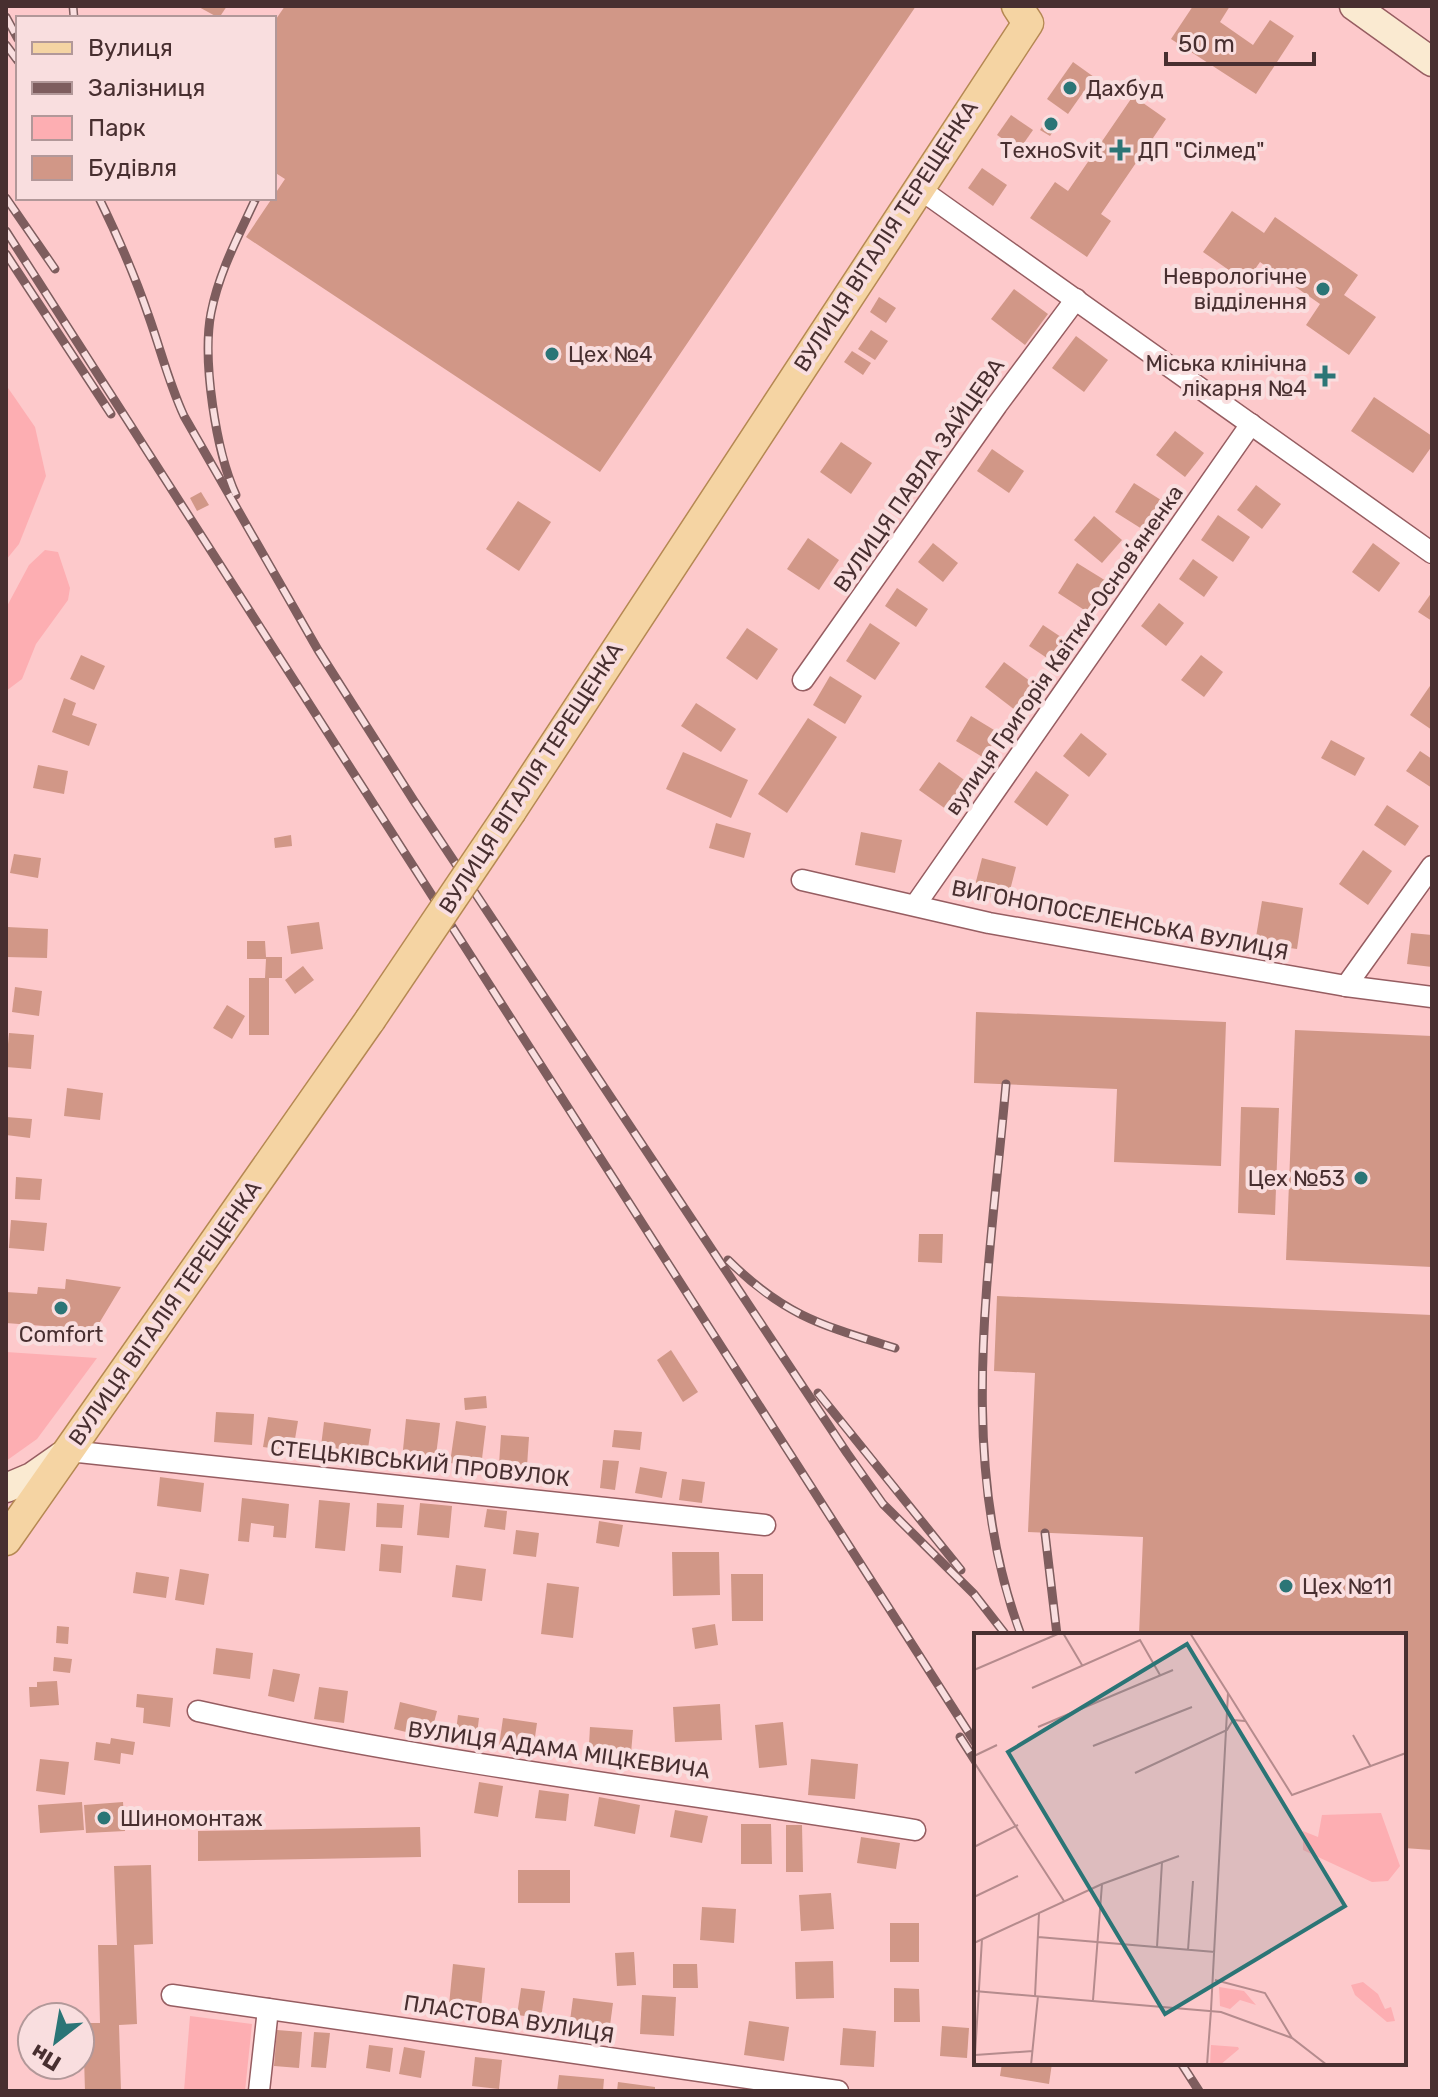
<svg xmlns="http://www.w3.org/2000/svg" width="1438" height="2097" font-family="Rubik,sans-serif">
<rect width="100%" height="100%" fill="#fdc9cb"/>
<g fill="#fdaeb2">
<path d="M6,385L35,427L46,476L19,544L6,560Z"/>
<path d="M45,550L58,552L70,588L68,600L36,644L22,679L6,691V608L29,565Z"/>
<path d="M6,1352L97,1358L37,1439L6,1461Z"/>
<path d="M190,2016L252,2024L245,2091H184Z"/>
</g>
<g fill="#d19787">
<path d="M197,6H227L219,18Z"/>
<path d="M285,6H916L600,472L246,237L285,179L274,172V22Z"/>
<path d="M1193,6H1230L1220,22L1253,45L1270,20L1294,36L1256,94L1171,39Z"/>
<path d="M1073,62L1094,77L1068,114L1047,99Z"/>
<path d="M1133,96L1166,119L1101,214L1111,221L1087,257L1030,218L1055,182L1068,191Z"/>
<path d="M1011,115L1033,130L1019,150L997,135Z"/>
<path d="M1050,115L1060,121L1050,136L1040,130Z"/>
<path d="M982,168L1007,185L993,206L968,188Z"/>
<path d="M1232,211L1264,233L1275,217L1358,275L1344,295L1376,317L1349,355L1306,325L1320,304L1260,262L1246,282L1203,252Z"/>
<path d="M1014,289L1048,314L1025,345L991,319Z"/>
<path d="M879,297L896,308L886,323L870,312Z"/>
<path d="M871,330L888,341L875,360L858,349Z"/>
<path d="M1076,336L1108,360L1084,392L1052,368Z"/>
<path d="M852,351L871,363L863,375L844,362Z"/>
<path d="M1374,397L1432,436V446L1413,473L1351,431Z"/>
<path d="M1175,431L1204,453L1185,477L1156,455Z"/>
<path d="M841,442L872,463L851,494L820,472Z"/>
<path d="M992,449L1024,471L1009,493L977,471Z"/>
<path d="M1134,483L1161,500L1142,529L1115,512Z"/>
<path d="M1256,485L1281,504L1262,529L1237,510Z"/>
<path d="M201,492L209,505L197,511L190,498Z"/>
<path d="M518,501L551,522L519,571L486,549Z"/>
<path d="M1218,515L1250,537L1233,562L1201,540Z"/>
<path d="M1094,516L1122,540L1102,563L1074,540Z"/>
<path d="M808,538L839,560L819,590L787,569Z"/>
<path d="M933,543L958,563L943,582L918,562Z"/>
<path d="M1373,543L1400,563L1379,592L1352,572Z"/>
<path d="M1193,559L1218,577L1204,597L1179,579Z"/>
<path d="M1077,563L1111,584L1092,615L1058,593Z"/>
<path d="M897,588L928,609L916,627L885,606Z"/>
<path d="M1432,592V621L1418,612Z"/>
<path d="M1159,603L1184,623L1166,646L1141,626Z"/>
<path d="M870,623L900,643L875,680L846,661Z"/>
<path d="M1043,625L1067,641L1053,662L1029,646Z"/>
<path d="M747,628L778,649L757,680L726,658Z"/>
<path d="M81,655L105,666L94,690L70,679Z"/>
<path d="M1201,655L1223,672L1204,697L1181,680Z"/>
<path d="M1004,662L1034,684L1015,710L985,687Z"/>
<path d="M830,676L862,696L845,724L813,705Z"/>
<path d="M1432,683V730L1410,715Z"/>
<path d="M64,698L76,703L72,715L97,724L89,746L52,732Z"/>
<path d="M696,703L736,729L721,752L681,726Z"/>
<path d="M971,716L999,733L984,758L956,741Z"/>
<path d="M808,718L837,737L787,813L758,794Z"/>
<path d="M1081,733L1107,754L1089,777L1063,756Z"/>
<path d="M1331,740L1365,758L1355,776L1321,758Z"/>
<path d="M1420,751L1432,759V788L1406,771Z"/>
<path d="M683,752L748,780L731,818L666,789Z"/>
<path d="M939,762L970,784L950,812L919,790Z"/>
<path d="M38,765L68,771L64,794L33,788Z"/>
<path d="M1036,771L1069,795L1047,826L1014,802Z"/>
<path d="M1387,805L1419,826L1405,846L1374,825Z"/>
<path d="M716,823L751,833L744,858L709,848Z"/>
<path d="M861,832L902,840L895,873L855,865Z"/>
<path d="M291,835L292,846L275,848L274,838Z"/>
<path d="M1363,850L1392,871L1368,905L1339,884Z"/>
<path d="M14,854L41,858L38,878L10,873Z"/>
<path d="M982,858L1016,867L1007,902L973,893Z"/>
<path d="M1262,901L1303,908L1297,949L1255,943Z"/>
<path d="M319,922L323,949L291,954L287,926Z"/>
<path d="M7,927L48,929L47,958L6,957Z"/>
<path d="M1411,933L1432,935V967L1407,964Z"/>
<path d="M247,941H265L266,957H282V978H269V1035H249V978H265L266,959H247Z"/>
<path d="M303,966L314,980L295,994L285,980Z"/>
<path d="M15,987L42,991L39,1016L12,1012Z"/>
<path d="M227,1005L245,1016L232,1039L213,1028Z"/>
<path d="M976,1012L1226,1022L1221,1166L1114,1162L1117,1089L974,1083Z"/>
<path d="M1295,1030L1432,1036V1267L1286,1260Z"/>
<path d="M9,1033L34,1035L31,1069L6,1067Z"/>
<path d="M67,1088L103,1093L100,1120L64,1116Z"/>
<path d="M1241,1107L1279,1108L1275,1215L1238,1213Z"/>
<path d="M6,1117L32,1119L30,1138L6,1135Z"/>
<path d="M16,1177L42,1179L40,1200L15,1199Z"/>
<path d="M11,1220L47,1223L44,1251L9,1248Z"/>
<path d="M919,1234H943L942,1263L918,1262Z"/>
<path d="M66,1279L121,1287L95,1330L6,1323V1292L37,1294L38,1287L65,1289Z"/>
<path d="M997,1296L1432,1315V1850L1404,1848V1635H1139L1143,1537L1028,1532L1035,1373L994,1371Z"/>
<path d="M671,1350L698,1392L683,1402L657,1360Z"/>
<path d="M486,1396L487,1408L465,1410L464,1398Z"/>
<path d="M216,1412L254,1414L252,1445L214,1442Z"/>
<path d="M268,1417L298,1421L293,1451L263,1447Z"/>
<path d="M406,1419L440,1423L435,1464L402,1460Z"/>
<path d="M456,1421L486,1426L481,1467L450,1463Z"/>
<path d="M324,1422L371,1429L366,1461L320,1454Z"/>
<path d="M614,1430L642,1432L640,1450L612,1447Z"/>
<path d="M501,1435L529,1437L527,1466L499,1464Z"/>
<path d="M603,1460L619,1461L615,1490L600,1488Z"/>
<path d="M640,1467L667,1472L662,1498L635,1493Z"/>
<path d="M160,1477L204,1483L201,1512L157,1506Z"/>
<path d="M682,1479L705,1482L702,1503L679,1500Z"/>
<path d="M242,1498L289,1504L286,1538L273,1537L274,1526L251,1523L249,1542L238,1541Z"/>
<path d="M319,1500L350,1503L345,1551L315,1548Z"/>
<path d="M377,1503L404,1505L402,1528L376,1527Z"/>
<path d="M420,1503L452,1506L449,1538L417,1535Z"/>
<path d="M487,1509L507,1511L505,1530L484,1527Z"/>
<path d="M599,1521L623,1525L619,1547L596,1543Z"/>
<path d="M516,1530L539,1533L536,1557L513,1554Z"/>
<path d="M381,1544L403,1546L401,1573L379,1571Z"/>
<path d="M672,1552H719L720,1595L673,1596Z"/>
<path d="M456,1565L486,1569L482,1601L452,1597Z"/>
<path d="M180,1569L209,1574L204,1605L175,1600Z"/>
<path d="M136,1572L169,1577L166,1598L133,1593Z"/>
<path d="M731,1574H763V1621H732Z"/>
<path d="M547,1583L579,1587L573,1638L541,1634Z"/>
<path d="M715,1624L718,1645L695,1649L692,1628Z"/>
<path d="M57,1626L69,1627L68,1644L56,1643Z"/>
<path d="M216,1648L253,1653L250,1679L213,1674Z"/>
<path d="M54,1657L72,1659L70,1673L53,1671Z"/>
<path d="M273,1669L300,1674L294,1702L268,1696Z"/>
<path d="M57,1681L59,1705L30,1707L29,1687H37V1682Z"/>
<path d="M319,1687L348,1691L344,1723L314,1719Z"/>
<path d="M137,1694L173,1698L170,1727L143,1723L144,1708L136,1707Z"/>
<path d="M400,1702L437,1711L430,1738L394,1729Z"/>
<path d="M720,1704L722,1740L675,1742L673,1707Z"/>
<path d="M458,1715L479,1718L476,1742L455,1739Z"/>
<path d="M503,1718L537,1723L533,1751L499,1746Z"/>
<path d="M783,1722L787,1765L759,1768L755,1725Z"/>
<path d="M590,1727L633,1730L630,1765L588,1762Z"/>
<path d="M111,1738L135,1742L133,1755L121,1753L120,1764L94,1760L96,1742L110,1744Z"/>
<path d="M40,1759L69,1762L65,1795L36,1791Z"/>
<path d="M811,1759L858,1764L855,1799L808,1795Z"/>
<path d="M479,1782L503,1786L498,1817L474,1813Z"/>
<path d="M539,1790L569,1794L566,1821L535,1818Z"/>
<path d="M599,1797L640,1805L635,1834L594,1826Z"/>
<path d="M82,1802L84,1830L40,1833L38,1805Z"/>
<path d="M123,1802L125,1831L86,1833L84,1805Z"/>
<path d="M675,1810L708,1816L702,1843L670,1837Z"/>
<path d="M741,1824H771L772,1864H741Z"/>
<path d="M786,1825H802L803,1872H786Z"/>
<path d="M420,1827L421,1857L198,1861V1831Z"/>
<path d="M861,1837L900,1843L896,1869L857,1863Z"/>
<path d="M151,1865L153,1944L134,1945L137,2024L119,2025L121,2091H85L83,2023H100L98,1945H117L114,1866Z"/>
<rect x="518" y="1870" width="52" height="33"/>
<path d="M831,1893L834,1929L801,1931L799,1895Z"/>
<path d="M702,1907L736,1909L734,1943L700,1940Z"/>
<rect x="890" y="1923" width="29" height="39"/>
<path d="M634,1952L636,1985L617,1986L615,1953Z"/>
<path d="M833,1961L834,1998L796,1999L795,1962Z"/>
<path d="M453,1964L485,1968L481,2008L449,2005Z"/>
<path d="M673,1964H697L698,1988H673Z"/>
<path d="M521,1988L545,1991L541,2018L517,2015Z"/>
<path d="M894,1988L919,1989L920,2022H894Z"/>
<path d="M642,1995L676,1997L674,2036L640,2034Z"/>
<path d="M573,1998L613,2003L609,2033L569,2028Z"/>
<path d="M749,2021L789,2027L784,2061L744,2055Z"/>
<path d="M942,2026L969,2028L967,2058L940,2056Z"/>
<path d="M843,2028L876,2031L874,2067L840,2065Z"/>
<path d="M277,2030L302,2032L299,2068L274,2066Z"/>
<path d="M314,2032L330,2033L326,2068L311,2067Z"/>
<path d="M369,2045L393,2048L390,2072L366,2068Z"/>
<path d="M404,2047L425,2051L421,2078L399,2074Z"/>
<path d="M475,2057L502,2060L499,2089L472,2086Z"/>
<path d="M1002,2063H1052L1049,2084L1000,2076Z"/>
<path d="M559,2075L604,2079L603,2091H557Z"/>
<path d="M618,2082L655,2087V2091H617Z"/>
</g>
<g fill="none" stroke-linecap="round" stroke-linejoin="round">
<defs>
<g id="street">
<path d="M917,187L1432,553"/>
<path d="M803,680L997,405L1076,299"/>
<path d="M802,880L989,923L1346,986L1432,997"/>
<path d="M916,904L1251,424"/>
<path d="M1346,986L1432,866"/>
<path d="M69,1451L765,1525"/>
<path d="M198,1711C435,1764 676,1791 915,1830"/>
<path d="M172,1995L838,2091"/>
<path d="M259,2091L268,2009"/>
</g>
<g id="secondary">
<path d="M1354,6L1432,62"/>
<path d="M6,1488L32,1477L62,1456"/>
</g>
<g id="primary">
<path d="M511,811L1028,23L1017,6"/>
<path d="M6,1540L370,1020"/>
</g>
</defs>
<use href="#street" stroke="#965d61" stroke-width="23"/>
<use href="#secondary" stroke="#965d61" stroke-width="31"/>
<use href="#primary" stroke="#b58852" stroke-width="33"/>
<use href="#street" stroke="#fff" stroke-width="20"/>
<use href="#secondary" stroke="#faead1" stroke-width="28"/>
<use href="#primary" stroke="#f5d4a3" stroke-width="30"/>
<defs>
<g id="rail">
<path d="M73,6L74,18"/>
<path d="M6,17L18,39"/>
<path d="M6,45L18,61"/>
<path d="M6,198L55,269"/>
<path d="M99,198C118,237 135,276 149,317C161,351 169,383 184,416L318,650L414,801L847,1453L883,1504L974,1594L1006,1635"/>
<path d="M6,231L976,1744"/>
<path d="M6,254L111,414"/>
<path d="M236,495C216,452 202,360 211,313C219,272 239,235 256,198"/>
<path d="M1006,1084C990,1267 955,1459 1021,1635"/>
<path d="M728,1260C785,1316 821,1325 895,1348"/>
<path d="M818,1393L961,1570"/>
<path d="M1045,1533L1057,1635"/>
<path d="M960,1737L976,1762"/>
<path d="M1181,2063L1199,2091"/>
</g>
</defs>
<use href="#rail" stroke="#7e5d5e" stroke-width="9"/>
<use href="#rail" stroke="#f9dedf" stroke-width="6" stroke-dasharray="18" stroke-linecap="butt"/>
<defs>
<path id="primary-bridge" d="M370,1020L511,811"/>
</defs>
<use href="#primary-bridge" stroke="#b58852" stroke-width="33" stroke-linecap="butt"/>
<use href="#primary-bridge" stroke="#f5d4a3" stroke-width="30"/>
</g>
<g fill="#2b7576" stroke="#f9dedf" stroke-width="3">
<circle cx="1070" cy="88" r="8"/>
<circle cx="1051" cy="124" r="8"/>
<path d="M1116 138h8v8h8v8h-8v8h-8v-8h-8v-8h8z"/>
<circle cx="1323" cy="289" r="8"/>
<circle cx="552" cy="354" r="8"/>
<path d="M1321 364h8v8h8v8h-8v8h-8v-8h-8v-8h8z"/>
<circle cx="1361" cy="1178" r="8"/>
<circle cx="61" cy="1308" r="8"/>
<circle cx="1286" cy="1586" r="8"/>
<circle cx="104" cy="1818" r="8"/>
</g>
<g text-anchor="middle" dominant-baseline="central" stroke-width="8" stroke-linejoin="round" paint-order="stroke">
<g font-size="22" fill="#482f30" stroke="#f9dedf" text-anchor="start">
<text x="1086" y="88">Дахбуд</text>
<text x="1051" y="150" text-anchor="middle">ТехноSvit</text>
<text x="1138" y="150">ДП "Сілмед"</text>
<text x="1307" y="276" text-anchor="end">Неврологічне<tspan x="1307" dy="25">відділення</tspan></text>
<text x="568" y="354">Цех №4</text>
<text x="1307" y="363" text-anchor="end">Міська клінічна<tspan x="1307" dy="25">лікарня №4</tspan></text>
<text x="1345" y="1178" text-anchor="end">Цех №53</text>
<text x="61" y="1334" text-anchor="middle">Comfort</text>
<text x="1302" y="1586">Цех №11</text>
<text x="120" y="1818">Шиномонтаж</text>
</g>
<g font-size="22" fill="#482f30" stroke="#f9dedf">
<text transform="translate(886 236) rotate(-57)">ВУЛИЦЯ ВІТАЛІЯ ТЕРЕЩЕНКА</text>
<text transform="translate(919 475) rotate(-55)">ВУЛИЦЯ ПАВЛА ЗАЙЦЕВА</text>
<text transform="translate(1064 650) rotate(-55)">вулиця Григорія Квітки-Основʼяненка</text>
<text transform="translate(531 778) rotate(-57)">ВУЛИЦЯ ВІТАЛІЯ ТЕРЕЩЕНКА</text>
<text transform="translate(1120 920) rotate(11)">ВИГОНОПОСЕЛЕНСЬКА ВУЛИЦЯ</text>
<text transform="translate(165 1313) rotate(-55)">ВУЛИЦЯ ВІТАЛІЯ ТЕРЕЩЕНКА</text>
<text transform="translate(420 1463) rotate(6)">СТЕЦЬКІВСЬКИЙ ПРОВУЛОК</text>
<text transform="translate(559 1750) rotate(8)">ВУЛИЦЯ АДАМА МІЦКЕВИЧА</text>
<text transform="translate(509 2019) rotate(9)">ПЛАСТОВА ВУЛИЦЯ</text>
</g>
</g>
<g transform="translate(974 1633)">
<rect width="432" height="432" fill="#fdc9cb"/>
<path d="M407,180L426,233L414,248L398,249L329,217V198L344,204L348,182ZM389,349L404,361L411,376L417,374L421,388L413,389L381,362L377,352ZM245,354L270,358L282,372L266,367L256,376L246,373ZM237,412L264,414L265,416L246,432H236Z" fill="#fdaeb2"/>
<path fill="none" stroke="#b58b8d" stroke-width="2" d="M89,0L108,32M216,0L254,60L237,377M0,37L86,0M58,55L166,7L186,42M254,60L318,162L432,120M64,94L199,37M379,102L397,134M119,113L218,74M0,123L23,112M0,129L90,268M161,140L253,97L259,87L271,88M0,214L44,192M0,264L44,243M64,304L241,319M0,310L128,251L205,223M183,314L188,229M214,317L219,248M241,347L291,360L318,405M0,358L247,379L318,405L353,432M61,363L65,280M119,367L128,251M1,422L8,306M1,422L59,418M57,432L64,363M233,432L237,377"/>
<path fill="#2b7576" fill-opacity="0.15" stroke="#2b7576" stroke-width="4" d="M213,11L371,273L191,381L34,119Z"/>
<rect width="432" height="432" fill="none" stroke="#482f30" stroke-width="4"/>
</g>
<rect width="1438" height="2097" fill="none" stroke="#482f30" stroke-width="16"/>
<rect x="16" y="16" width="260" height="184" fill="#f9dedf" stroke="#b29899" stroke-width="2"/>
<rect x="32" y="42" width="40" height="12" fill="#f5d4a3" stroke="#b29899" stroke-width="2"/>
<text x="88" y="56" font-size="24" fill="#482f30">Вулиця</text>
<rect x="32" y="82" width="40" height="12" fill="#7e5d5e" stroke="#b29899" stroke-width="2"/>
<text x="88" y="96" font-size="24" fill="#482f30">Залізниця</text>
<rect x="32" y="116" width="40" height="24" fill="#fdaeb2" stroke="#b29899" stroke-width="2"/>
<text x="88" y="136" font-size="24" fill="#482f30">Парк</text>
<rect x="32" y="156" width="40" height="24" fill="#d19787" stroke="#b29899" stroke-width="2"/>
<text x="88" y="176" font-size="24" fill="#482f30">Будівля</text>
<g transform="translate(56 2041) rotate(211)"><circle r="38" fill="#f9dedf" stroke="#b29899" stroke-width="2"/>
<path d="M0-6L14 30L0 20L-14 30Z" fill="#2b7576"/>
<text y="-12" font-size="22" font-weight="bold" text-anchor="middle" fill="#482f30">Пн</text>
</g>
<path d="M1166 52v12h148v-12" fill="none" stroke="#482f30" stroke-width="4"/>
<text x="1178" y="52" font-size="24" fill="#482f30" stroke="#f9dedf" stroke-width="6" paint-order="stroke">50 m</text>
</svg>
